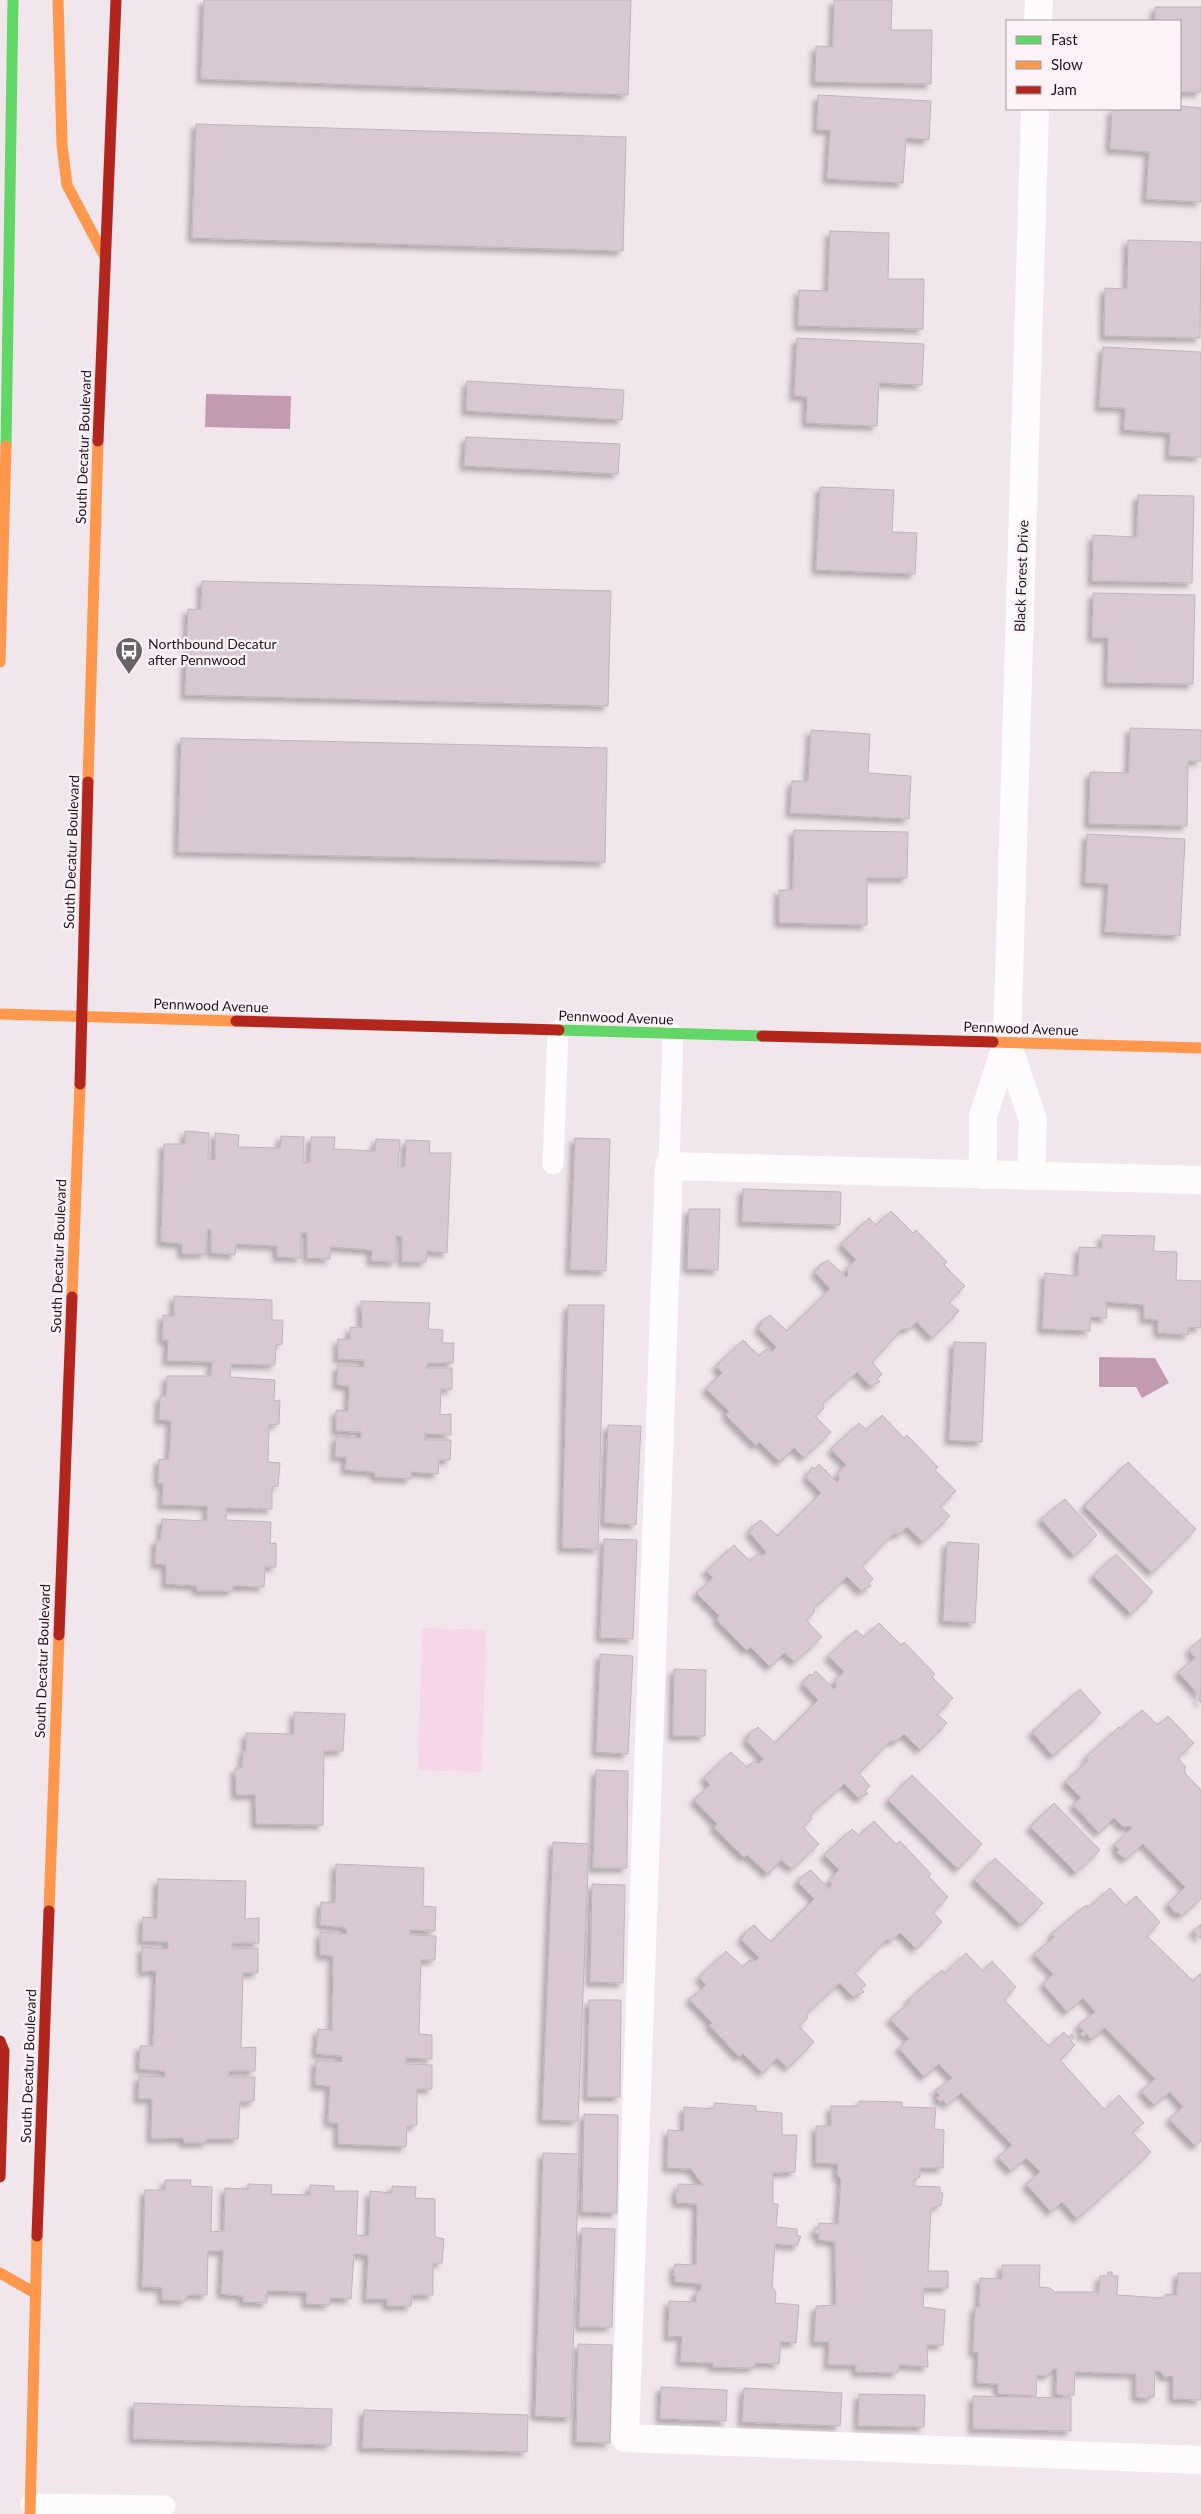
<svg xmlns="http://www.w3.org/2000/svg" width="1201" height="2514" font-family="Lato,sans-serif">
<defs>
<filter id="shadow"><feDropShadow dx="-4.5" dy="4.5" stdDeviation="2.5" flood-color="#0004"/></filter>
</defs>
<rect width="100%" height="100%" fill="#f2e6ed"/>
<path fill="#f6d7e9" d="M422,1628L486,1630L482,1772L418,1770Z"/>
<g fill="#c29ab2">
<path d="M206,394L291,396L290,429L205,427Z"/>
<path d="M1099,1357L1155,1358L1169,1383L1142,1398L1136,1387H1099Z"/>
</g>
<g fill="#d8c8d2" stroke="#beb5ba" filter="url(#shadow)">
<path d="M204,0H631L628,95L201,79Z"/>
<path d="M834,0H892L891,30H932L931,84L815,82L816,46L833,47Z"/>
<path d="M1155,7H1201V92H1180V21H1155Z"/>
<path d="M818,95L931,101L929,140L906,138L903,183L827,179L830,130H817Z"/>
<path d="M1180,106L1201,108V202L1146,199L1149,152L1110,149L1112,109H1180Z"/>
<path d="M196,124L626,137L623,251L192,238Z"/>
<path d="M830,231L889,233L888,279H924L923,329L798,326L799,290L828,291Z"/>
<path d="M1128,240L1201,242L1200,338L1104,336L1105,288L1127,289Z"/>
<path d="M797,338L924,344L922,385L879,383L877,426L806,423L807,397L794,396Z"/>
<path d="M1103,347L1201,352V457L1169,456L1170,433L1124,430L1125,408L1099,407Z"/>
<path d="M467,381L624,390L622,420L466,411Z"/>
<path d="M466,437L620,444L618,474L464,466Z"/>
<path d="M820,487L894,490L892,532L917,533L915,574L816,570Z"/>
<path d="M1138,495L1194,496L1192,583L1092,581L1093,535L1137,537Z"/>
<path d="M202,581L611,591L608,706L185,695L188,609L201,610Z"/>
<path d="M1093,593L1195,595L1193,684L1107,683L1108,638H1092Z"/>
<path d="M1130,728L1201,730V761H1188L1187,826L1089,824L1090,772L1129,773Z"/>
<path d="M811,730L870,734L868,773L911,776L909,819L790,813L792,781H808Z"/>
<path d="M181,738L607,748L605,862L178,852Z"/>
<path d="M794,830L908,832L907,878H867V925L779,923V890H793Z"/>
<path d="M1087,834L1185,839L1180,936L1105,932L1108,884L1085,883Z"/>
<path d="M185,1131L209,1133L208,1159L215,1160V1133L239,1135L238,1147L280,1148L281,1136L304,1137L303,1163L310,1162L311,1137H335L334,1149L375,1151L376,1139L400,1140L398,1166L405,1167L406,1140L430,1141L429,1153H451L447,1253L427,1251L426,1262H402V1237L396,1236V1262L371,1261L372,1250L330,1247V1259L307,1258V1233H301V1258L277,1257V1246L236,1244L235,1255L211,1253V1230H207L206,1254H182V1244L161,1242L164,1144H185Z"/>
<path d="M575,1138L610,1139L606,1271L570,1270Z"/>
<path d="M743,1189L841,1192L840,1225L742,1222Z"/>
<path d="M689,1209H720L718,1270L687,1269Z"/>
<path d="M891,1211L913,1233L916,1230L947,1262L944,1265L965,1286L949,1302L959,1311L932,1338L917,1322L909,1329H902L872,1362L882,1374L877,1379L880,1382L870,1386L857,1372L823,1403L824,1408L815,1416L831,1432L804,1458L794,1448L780,1462L759,1442L756,1446L726,1415L729,1411L706,1389L722,1373L716,1366L743,1340L759,1356L766,1349L772,1351L776,1347L758,1328L762,1324L760,1322L770,1315L787,1331L830,1289L815,1272L819,1268L818,1266L828,1260L846,1277L848,1275L847,1268L856,1260L841,1244L869,1218L876,1225Z"/>
<path d="M1102,1235L1155,1236L1153,1251L1177,1252L1176,1280L1201,1281V1328L1189,1327L1188,1335L1158,1333V1320L1144,1319V1305L1106,1302L1107,1318L1090,1317V1331L1042,1329L1045,1273L1078,1276L1079,1247L1102,1248Z"/>
<path d="M174,1296L272,1300V1320H283L282,1344L276,1345L275,1365L231,1364L230,1377L275,1380L274,1401L280,1400L279,1424L269,1425L268,1462L280,1463L278,1486L272,1487V1509L226,1508V1520L271,1522L270,1544L276,1543V1567H265L264,1587L233,1586V1591H197V1586L166,1584V1565L155,1564L156,1540H161L162,1519L207,1521V1506L162,1505L163,1483H158L159,1459L169,1460L171,1421L159,1420L160,1396H166L167,1376H211L212,1362L167,1361L168,1340H162L163,1315L174,1316Z"/>
<path d="M361,1301L430,1303L428,1329L443,1330L442,1343H454L453,1363H427V1368H452V1389H441L440,1415L451,1414V1435L425,1434V1440H451L450,1460H439L438,1474L411,1472V1479L375,1477L374,1472L345,1470L346,1457H335L336,1436L361,1438V1432L336,1431V1410L348,1411L349,1386L337,1385L338,1365L364,1367V1360L338,1359V1339H350V1327L362,1328Z"/>
<path d="M568,1305H604L598,1549L562,1548Z"/>
<path d="M954,1342L986,1343L982,1442L949,1440Z"/>
<path d="M882,1415L904,1438L907,1435L938,1467L935,1470L956,1491L940,1507L950,1516L923,1542L907,1527L900,1534H893L862,1566L873,1579L868,1584L871,1586L861,1591L847,1577L814,1608V1613L806,1620L822,1637L795,1662L784,1653L770,1667L750,1647L747,1651L717,1620L719,1616L696,1593L713,1578L706,1571L734,1545L750,1561L757,1554L763,1555L766,1552L749,1532L753,1529L751,1527L761,1520L778,1536L821,1493L806,1477L810,1472L809,1471L812,1467L815,1469L819,1464L837,1482L839,1480L838,1472L846,1465L831,1449L859,1423L867,1430Z"/>
<path d="M608,1425L641,1426L636,1525L604,1523Z"/>
<path d="M1128,1462L1196,1529L1152,1573L1084,1506Z"/>
<path d="M1065,1499L1097,1535L1074,1556L1041,1519Z"/>
<path d="M604,1539L637,1540L633,1639L600,1638Z"/>
<path d="M947,1542L979,1544L975,1623L943,1621Z"/>
<path d="M1116,1554L1153,1592L1131,1614L1093,1576Z"/>
<path d="M879,1623L901,1645L904,1642L935,1674L932,1677L953,1698L937,1714L947,1723L920,1750L904,1734L897,1741H890L859,1773L870,1786L865,1791L868,1794L858,1798L844,1784L811,1814V1820L803,1827L819,1844L792,1869L781,1860L768,1874L747,1855L744,1858L714,1827L717,1824L694,1800L710,1785L704,1778L731,1752L747,1767L754,1761L760,1763L763,1759L746,1740L750,1736L748,1734L758,1727L775,1743L818,1700L803,1684L807,1679L806,1678L810,1674L812,1676L816,1671L834,1689L836,1686L835,1680L844,1672L828,1656L856,1630L864,1637Z"/>
<path d="M1201,1638V1703L1198,1699L1200,1696L1178,1672L1195,1658L1189,1650Z"/>
<path d="M600,1654L633,1656L628,1754L596,1752Z"/>
<path d="M674,1669L706,1670L705,1736H673Z"/>
<path d="M1080,1689L1101,1713L1053,1756L1032,1732Z"/>
<path d="M1142,1710L1158,1725L1168,1716L1194,1743L1178,1758L1185,1766V1773L1201,1790V1899L1181,1916L1178,1912L1176,1914L1168,1904L1185,1887L1143,1844L1126,1859L1116,1852L1119,1850L1114,1845L1132,1828L1130,1826L1123,1827L1114,1818L1099,1833L1073,1805L1081,1798L1065,1782L1088,1760L1086,1757L1119,1727L1121,1729Z"/>
<path d="M294,1712L345,1714L343,1751H324L323,1825L256,1824L255,1795H236L235,1768H242L243,1751H246V1733L294,1734Z"/>
<path d="M596,1770L628,1771L627,1868H593Z"/>
<path d="M912,1775L982,1844L958,1869L888,1800Z"/>
<path d="M1054,1803L1100,1850L1076,1873L1030,1827Z"/>
<path d="M874,1821L896,1844L900,1841L931,1874L928,1876L948,1897L933,1912L942,1922L916,1949L900,1933L892,1940H886L855,1973L866,1985L861,1989L864,1992L853,1997L840,1983L807,2013V2019L799,2026L814,2042L788,2068L777,2058L763,2073L743,2054L739,2057L709,2025L712,2023L689,1999L706,1985L699,1977L726,1951L743,1967L749,1960L755,1961L759,1958L741,1939L745,1935L744,1933L754,1925L771,1942L814,1899L798,1883L801,1877L811,1870L829,1889L831,1885L830,1879L839,1870L824,1855L852,1829L859,1836Z"/>
<path d="M553,1842L589,1844L578,2121L542,2120Z"/>
<path d="M995,1858L1043,1903L1021,1925L974,1880Z"/>
<path d="M336,1864L424,1868L423,1906L436,1907L435,1931L410,1930V1935L436,1936L435,1960H421L419,2034L432,2035V2059L406,2058V2064L432,2065V2089H417V2125L407,2126L406,2147L338,2144V2123H328L330,2086L315,2085L316,2060L342,2062V2056L316,2054L318,2029L332,2030L333,1956L320,1955V1932L347,1934L346,1928L320,1925L321,1902L335,1903Z"/>
<path d="M158,1879L246,1881L245,1919L259,1918V1943H232V1949L258,1948V1973H243L241,2048L256,2047L255,2071H229V2077H255L254,2101L240,2102L238,2139H207L206,2143H184L183,2138L151,2139L152,2099H138L139,2076L165,2077V2071L139,2069L140,2046H153L156,1971L142,1972V1947L168,1949V1942L142,1941L143,1917L157,1918Z"/>
<path d="M592,1884L625,1885L623,1983L590,1982Z"/>
<path d="M1110,1888L1126,1906L1136,1896L1160,1922L1147,1936L1193,1981L1201,1973V2141L1195,2146L1169,2119L1183,2107L1170,2092L1154,2105L1141,2091L1155,2079L1105,2028L1091,2040L1087,2034L1083,2037L1080,2034L1083,2031L1078,2025L1095,2012L1083,1998L1067,2012L1043,1984L1053,1974L1034,1954L1054,1937L1051,1934L1086,1905L1088,1908Z"/>
<path d="M1201,1924V1939L1193,1931Z"/>
<path d="M966,1953L983,1971L992,1961L1016,1987L1004,2000L1049,2046L1064,2032L1068,2037L1072,2034L1074,2037L1071,2041L1075,2045L1060,2060L1105,2110L1119,2095L1144,2123L1132,2132L1151,2152L1077,2219L1062,2202L1051,2212L1026,2184L1040,2172L1026,2158L1011,2171L998,2157L1012,2145L961,2093L947,2105L943,2100L940,2102L936,2098L940,2096L935,2091L952,2078L939,2064L924,2077L899,2048L909,2039L890,2019L910,2002L908,2000L942,1970L945,1973Z"/>
<path d="M589,2000H621L620,2097H587Z"/>
<path d="M859,2101L902,2102V2107L936,2108L934,2129L944,2130L943,2168H920V2177L914,2180V2186L940,2187V2193H943L941,2205L931,2208L928,2271H948V2288H924L923,2307L945,2310L943,2345H927L928,2367L900,2365L897,2373L856,2372V2365H828L829,2342H814L816,2306L836,2305L835,2242L819,2240V2234H815V2229L819,2228V2223L838,2224L841,2179L837,2175L838,2164L816,2163V2126H831V2106H859Z"/>
<path d="M715,2103L756,2106V2111L782,2113V2135H797L795,2172L773,2173V2204H778L776,2227L797,2229V2236H801L797,2246L775,2244L772,2287L776,2292L775,2303L799,2305L796,2343L781,2342L779,2364L755,2363L754,2368L713,2367V2363L680,2362L682,2336L668,2337L669,2301L696,2302V2292L701,2289V2284L675,2282V2276H673L675,2264L696,2265L697,2204L677,2203L675,2191H678V2184L703,2185L691,2169L667,2168L668,2130L684,2131V2107L714,2109Z"/>
<path d="M584,2114L618,2115L617,2213L582,2212Z"/>
<path d="M543,2153L579,2154L571,2418L535,2416Z"/>
<path d="M165,2180H191L190,2186L212,2187L211,2232L224,2231L225,2188L248,2189V2184L272,2185L271,2194L310,2195V2185L334,2186V2191H358L356,2235L369,2236L370,2191L392,2193V2186L416,2187L415,2198L435,2199V2237L444,2239L442,2263H433V2295H412L411,2306H387V2299H366L368,2255L354,2254L351,2299L330,2298V2305L306,2304V2292L267,2291V2303L243,2302V2296L221,2294L223,2251H208L207,2295H187L186,2301L162,2300V2288L142,2287L145,2190H165Z"/>
<path d="M582,2228L615,2229L612,2327H579Z"/>
<path d="M1002,2265H1040L1039,2287L1050,2288L1055,2292H1099L1100,2276H1107L1108,2272H1112V2276H1118L1117,2295L1163,2298L1166,2294L1177,2295L1178,2273H1201V2400L1173,2399V2376L1164,2377L1160,2371H1155L1154,2397H1148V2399L1136,2397V2374L1075,2372L1074,2395H1068V2397L1056,2394L1057,2369H1053L1049,2375H1037L1036,2396L998,2394V2384L977,2383L978,2352H973L975,2307H979L980,2278L1002,2279Z"/>
<path d="M578,2344L612,2345L610,2443L576,2442Z"/>
<path d="M661,2387L727,2390L726,2421L660,2419Z"/>
<path d="M744,2388L842,2393L840,2426L742,2422Z"/>
<path d="M859,2394L925,2395L924,2427L858,2426Z"/>
<path d="M973,2396L1071,2398V2431L973,2429Z"/>
<path d="M134,2403L332,2409L331,2445L133,2439Z"/>
<path d="M364,2410L528,2415L527,2452L362,2448Z"/>
</g>
<g fill="none" stroke-linecap="round" stroke-linejoin="round">
<g stroke="#fdfbfc" stroke-width="21">
<path d="M553,1164L558,1030"/>
<path d="M669,1166L673,1034"/>
<path d="M31,2504L165,2506"/>
</g>
<g stroke="#fdfbfc" stroke-width="28">
<path d="M1038,21L1039,0"/>
<path d="M1007,1043L1033,1120L1031,1176"/>
<path d="M983,1175V1116L1007,1043L1035,109"/>
<path d="M1201,1180L669,1166L625,2438L1201,2460"/>
</g>
<g stroke="#63d668" stroke-width="11">
<path d="M6,446L13,0"/>
<path d="M559,1030L762,1036"/>
</g>
<g stroke="#ff974d" stroke-width="11">
<path d="M58,0L62,145L67,185L105,257"/>
<path d="M0,662L6,446"/>
<path d="M88,782L98,441"/>
<path d="M0,1014L236,1021"/>
<path d="M993,1042L1201,1048"/>
<path d="M72,1297L80,1084"/>
<path d="M49,1911L59,1635"/>
<path d="M0,2273L35,2293"/>
<path d="M30,2514L37,2236"/>
</g>
<g stroke="#b3261e" stroke-width="11">
<path d="M98,441L116,0"/>
<path d="M236,1021L559,1030"/>
<path d="M762,1036L993,1042"/>
<path d="M80,1084L88,782"/>
<path d="M59,1635L72,1297"/>
<path d="M0,2041L4,2051L0,2177"/>
<path d="M37,2236L49,1911"/>
</g>
</g>
<defs>
<symbol id="bus-pin" viewBox="-11 -11 22 30"><path d="M0 17L-7.5 6A9.5 9.5 0 1 1 7.5 6Z" fill="#6a6166" stroke="#fcf2f8"/><path d="M-5-6H5V4H4V6H2V4H-2V6H-4V4H-5ZM-3.5-4V0h7V-4ZM-3.5 1.2v1.5H-2V1.2ZM2 1.2v1.5H3.5V1.2Z" fill="#fff"/></symbol>
</defs>
<g fill-rule="evenodd">
<use href="#bus-pin" x="113" y="635" width="32" height="43"/>
</g>
<g text-anchor="middle" dominant-baseline="central" stroke-width="5" stroke-linejoin="round" paint-order="stroke">
<g font-size="14" fill="#21191e" stroke="#fcf2f8">
<text transform="translate(83 447) rotate(-88)">South Decatur Boulevard</text>
<text transform="translate(1021 576) rotate(-88)">Black Forest Drive</text>
<text transform="translate(71 852) rotate(-88)">South Decatur Boulevard</text>
<text transform="translate(211 1005) rotate(2)">Pennwood Avenue</text>
<text transform="translate(616 1017) rotate(2)">Pennwood Avenue</text>
<text transform="translate(1021 1028) rotate(2)">Pennwood Avenue</text>
<text transform="translate(58 1256) rotate(-88)">South Decatur Boulevard</text>
<text transform="translate(42 1661) rotate(-88)">South Decatur Boulevard</text>
<text transform="translate(28 2066) rotate(-88)">South Decatur Boulevard</text>
</g>
<g font-size="14" fill="#21191e" stroke="#fcf2f8" text-anchor="start">
<text x="148" y="643">Northbound Decatur<tspan x="148" dy="16">after Pennwood</tspan></text>
</g>
</g>
<rect x="1006" y="20" width="175" height="90" fill="#fcf2f8" stroke="#a49ba1"/>
<rect x="1016" y="36" width="25" height="8" fill="#63d668" stroke="#a49ba1"/>
<text x="1051" y="45" font-size="15" fill="#21191e">Fast</text>
<rect x="1016" y="61" width="25" height="8" fill="#ff974d" stroke="#a49ba1"/>
<text x="1051" y="70" font-size="15" fill="#21191e">Slow</text>
<rect x="1016" y="86" width="25" height="8" fill="#b3261e" stroke="#a49ba1"/>
<text x="1051" y="95" font-size="15" fill="#21191e">Jam</text>
</svg>
